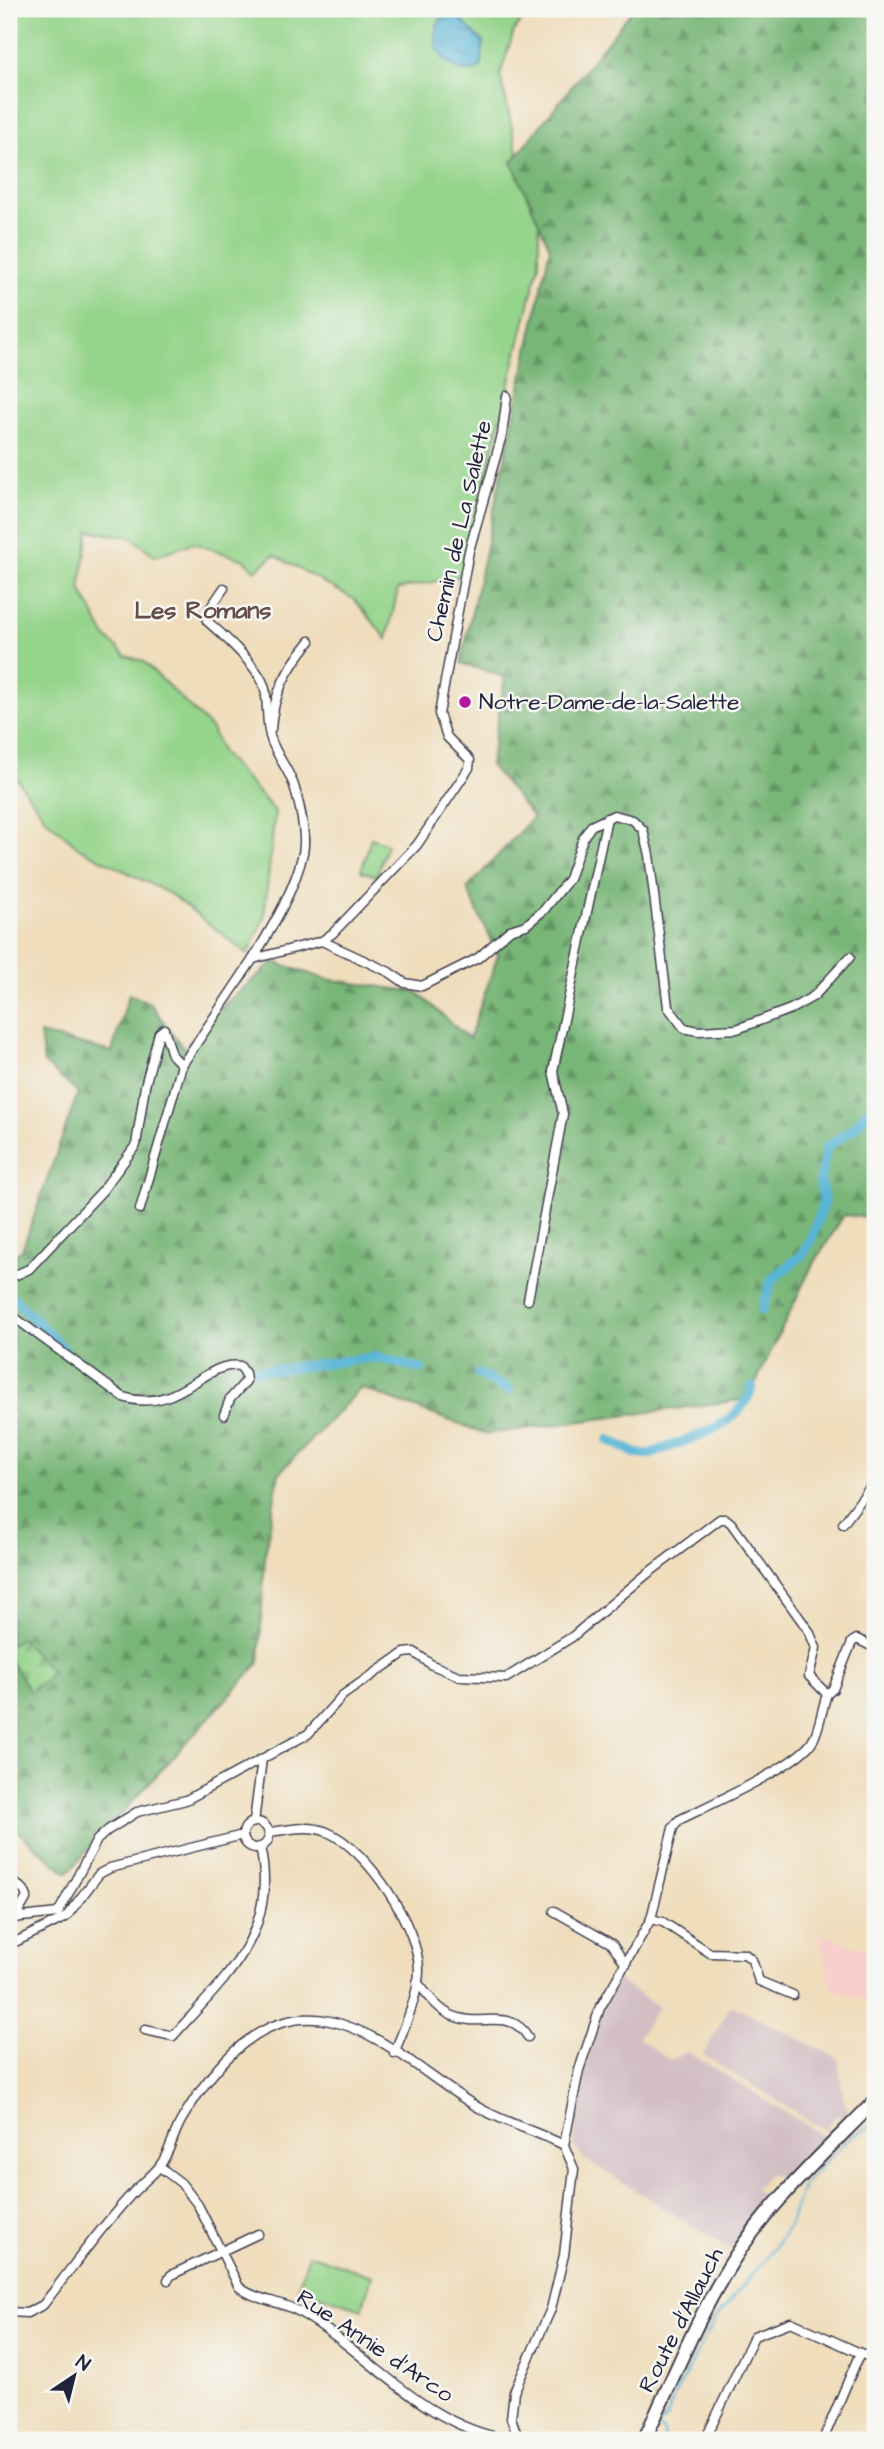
<svg xmlns="http://www.w3.org/2000/svg" width="884" height="2449" font-family="'Architects Daughter',sans-serif">
<defs>
<pattern id="forest-firs" width="22" height="20" patternUnits="userSpaceOnUse" patternTransform="scale(1.75)"><rect width="22" height="20" fill="#78b677"/><path d="M5 1l3.5 6h-7zM16 11l3.5 6h-7z" fill="#629463"/></pattern>
<pattern id="cemetery-stones" width="16" height="16" patternUnits="userSpaceOnUse" patternTransform="scale(1.75)"><rect width="16" height="16" fill="#95d48b"/><path d="M2 7V4a2 2 0 0 1 4 0v3zM10 15v-3a2 2 0 0 1 4 0v3z" fill="#80b679"/></pattern>
<pattern id="water-ripples" width="26" height="14" patternUnits="userSpaceOnUse" patternTransform="scale(1.75)"><rect width="26" height="14" fill="#58b5d6"/><path d="M2 4q2-2 4 0t4 0M15 11q2-2 4 0t4 0" fill="none" stroke="#4893af"/></pattern>
</defs>
<rect width="100%" height="100%" fill="#f6f6f2"/>
<filter id="ink" filterUnits="userSpaceOnUse"><feTurbulence type="fractalNoise" baseFrequency=".0143" numOctaves="2"/><feDisplacementMap in="SourceGraphic" scale="14" xChannelSelector="R" yChannelSelector="G"/><feConvolveMatrix kernelMatrix="1 2 1 2 8 2 1 2 1" color-interpolation-filters="sRGB"/></filter>
<filter id="wash" filterUnits="userSpaceOnUse"><feTurbulence type="fractalNoise" baseFrequency=".00686" numOctaves="4" result="noise"/><feDisplacementMap in="SourceGraphic" scale="28" xChannelSelector="R" yChannelSelector="G"/><feGaussianBlur stdDeviation="1.57" result="paint"/><feColorMatrix in="noise" values="0 0 0 0 0 0 0 0 0 0 0 0 0 0 0 0 0 1.4 0 .05"/><feComposite in="paint" operator="in"/></filter>
<g filter="url(#wash)">
<rect width="100%" height="100%" fill="#efddbc"/>
<path fill="#f7d0cc" d="M819,1933L875,1952V2004L831,1988Z"/>
<g fill="#d2bec3">
<path d="M616,1979L658,2007L638,2038L669,2060L688,2052L827,2138L789,2179L769,2174L754,2189L769,2200L732,2250L584,2159L573,2144L583,2075L603,2006Z"/>
<path d="M731,2005L838,2058L844,2102L851,2116L848,2120L836,2115L827,2128L833,2135L703,2055Z"/>
</g>
<g fill="#95d48b" stroke="#5c7b63" stroke-width="2">
<path d="M9,9H529L514,31L500,75L524,180L539,216V264L462,576L398,589L387,639L355,600L274,555L255,571L245,560L193,543L155,556L131,537L89,531L80,588L105,636L126,656L143,661L212,729L222,753L275,811L264,918L248,954L170,894L79,848L45,818L9,768Z"/>
<path d="M371,838L387,844L377,876L361,871Z"/>
<path d="M309,2254L372,2276L362,2309L298,2288Z"/>
</g>
<path fill="url(#forest-firs)" stroke="#4d6c59" stroke-width="2" d="M633,9H875V1218L844,1215L810,1270L748,1399L486,1434L361,1388L279,1473L265,1555L259,1663L67,1873L9,1824V1258L22,1250L78,1093L44,1063L40,1034L112,1052L129,994L150,1003L184,1049L226,1003L274,962L325,979L417,992L469,1039L498,955L467,889L533,817L490,765L505,677L461,663L550,248L512,162Z"/>
<path fill="url(#cemetery-stones)" stroke="#5c7b63" stroke-width="2" d="M20,1638L53,1673L30,1692L9,1659V1646Z"/>
<path fill="url(#water-ripples)" stroke="#3d6c88" stroke-width="2" d="M448,13C463,17 471,33 483,41L482,65C469,80 447,65 438,51C433,38 435,20 448,13Z"/>
<g fill="none" stroke-linecap="round" stroke-linejoin="round">
<path stroke="#58b5d6" stroke-width="2.5" d="M665,2440L664,2432L657,2427L667,2417L673,2398L716,2318L773,2250L789,2226L803,2185L849,2138L875,2123"/>
<g stroke="#58b5d6" stroke-width="10">
<path d="M9,1294L64,1349"/>
<path d="M762,1310L772,1279L802,1255L810,1242L824,1201L820,1181L826,1148L856,1126L868,1110L875,1106"/>
<path d="M250,1370H273L376,1357L421,1369"/>
<path d="M478,1374L509,1390"/>
<path d="M609,1440L637,1454H651C687,1438 740,1429 752,1387"/>
</g>
</g>
</g>
<g filter="url(#ink)">
<g fill="none" stroke-linecap="round" stroke-linejoin="round">
<defs>
<g id="minor">
<path d="M224,588L209,610L207,621C223,635 261,668 265,689C268,704 266,720 270,736C275,755 290,770 295,789C300,807 307,834 303,853C295,890 272,927 253,959"/>
<path d="M271,729C273,693 288,668 310,641"/>
<path d="M322,941L389,972L405,983L422,986L478,958L510,930L526,925L544,910L569,879L583,838L591,826L614,815L633,820L643,830L649,855L668,1007L684,1028L698,1031L737,1029L791,1009L814,996L850,957"/>
<path d="M140,1209L182,1065"/>
<path d="M9,1273L16,1275L29,1269L102,1191L136,1145L145,1086L159,1033L164,1029L172,1055L182,1065L253,959L322,941L333,933L417,845L469,768L470,760L447,737L439,714L469,551L502,435L507,396"/>
<path d="M528,1300L563,1114L553,1071L607,818"/>
<path d="M11,1315L123,1397C178,1415 204,1360 240,1366L245,1373L246,1381L230,1399L224,1415"/>
<path d="M843,1524L875,1481"/>
<path d="M254,1822L262,1759"/>
<circle cx="256" cy="1835" r="13"/>
<path d="M269,1832C288,1830 309,1824 327,1832C367,1848 419,1928 419,1970C419,1992 403,2032 394,2053"/>
<path d="M9,1879L24,1890L27,1897L15,1918"/>
<path d="M554,1911L612,1944L626,1965"/>
<path d="M651,1919L663,1922L710,1953L745,1954L752,1960L759,1981L793,1995"/>
<path d="M9,1922L12,1918L58,1913L97,1840L108,1830L137,1812L186,1800L308,1734L343,1695L404,1653L414,1652L432,1665L459,1676L506,1678L572,1637L647,1574L720,1519H726L731,1523L809,1631L816,1648L809,1676L827,1694L833,1689L852,1642L857,1639L875,1648"/>
<path d="M9,1945L66,1917L99,1874L110,1868L243,1835"/>
<path d="M417,1982C427,1994 438,2010 453,2016C481,2028 510,2007 528,2037"/>
<path d="M145,2030L173,2036C224,1979 280,1933 260,1847"/>
<path d="M160,2167L181,2183L198,2205L239,2287C255,2300 280,2301 298,2311C372,2354 421,2426 511,2440"/>
<path d="M168,2280L171,2275L258,2234"/>
<path d="M9,2312L27,2313L43,2305C71,2269 98,2231 129,2197C138,2186 150,2178 159,2167C170,2153 173,2134 182,2119C213,2067 261,2006 330,2021C386,2033 432,2082 481,2109C507,2123 537,2132 564,2145"/>
<path d="M860,2353L875,2360"/>
<path d="M519,2440L511,2418L514,2392L551,2309L564,2255L574,2169L564,2145L579,2070L600,2008L651,1919L673,1828L679,1820C707,1806 800,1765 813,1740C820,1727 822,1708 827,1694"/>
<path d="M705,2440L754,2336L791,2322L860,2353L823,2440"/>
</g>
<path id="secondary" d="M644,2440C673,2379 698,2314 735,2257C773,2199 827,2150 875,2101"/>
</defs>
<use href="#minor" stroke="#413e4e" stroke-width="11"/>
<use href="#secondary" stroke="#413e4e" stroke-width="16"/>
<use href="#minor" stroke="#fff" stroke-width="8"/>
<use href="#secondary" stroke="#fff" stroke-width="12"/>
</g>
</g>
<circle fill="#b5179e" stroke="#f6f6f2" stroke-width="2.5" cx="465" cy="702" r="7"/>
<g text-anchor="middle" dominant-baseline="central" stroke-width="5" stroke-linejoin="round" paint-order="stroke">
<g font-size="23" fill="#22223b" stroke="#f6f6f2">
<text transform="translate(459 531) rotate(-77)">Chemin de La Salette</text>
<text transform="translate(681 2320) rotate(-63)">Route d'Allauch</text>
<text transform="translate(375 2346) rotate(34)">Rue Annie d'Arco</text>
</g>
<g font-size="23" fill="#22223b" stroke="#f6f6f2" text-anchor="start">
<text x="479" y="702">Notre-Dame-de-la-Salette</text>
</g>
<g font-size="24" font-weight="bold" fill="#654e4a" stroke="#f6f6f2">
<text x="203" y="611">Les Romans</text>
</g>
</g>
<rect width="884" height="2449" fill="none" stroke="#f6f6f2" stroke-width="35"/>
<g transform="translate(74 2376) rotate(35)" stroke="#f6f6f2" stroke-width="5" paint-order="stroke">
<path d="M0-5L12 26L0 18L-12 26Z" fill="#22223b"/>
<text y="-10" font-size="19" font-weight="bold" text-anchor="middle" fill="#22223b">N</text>
</g>
</svg>
